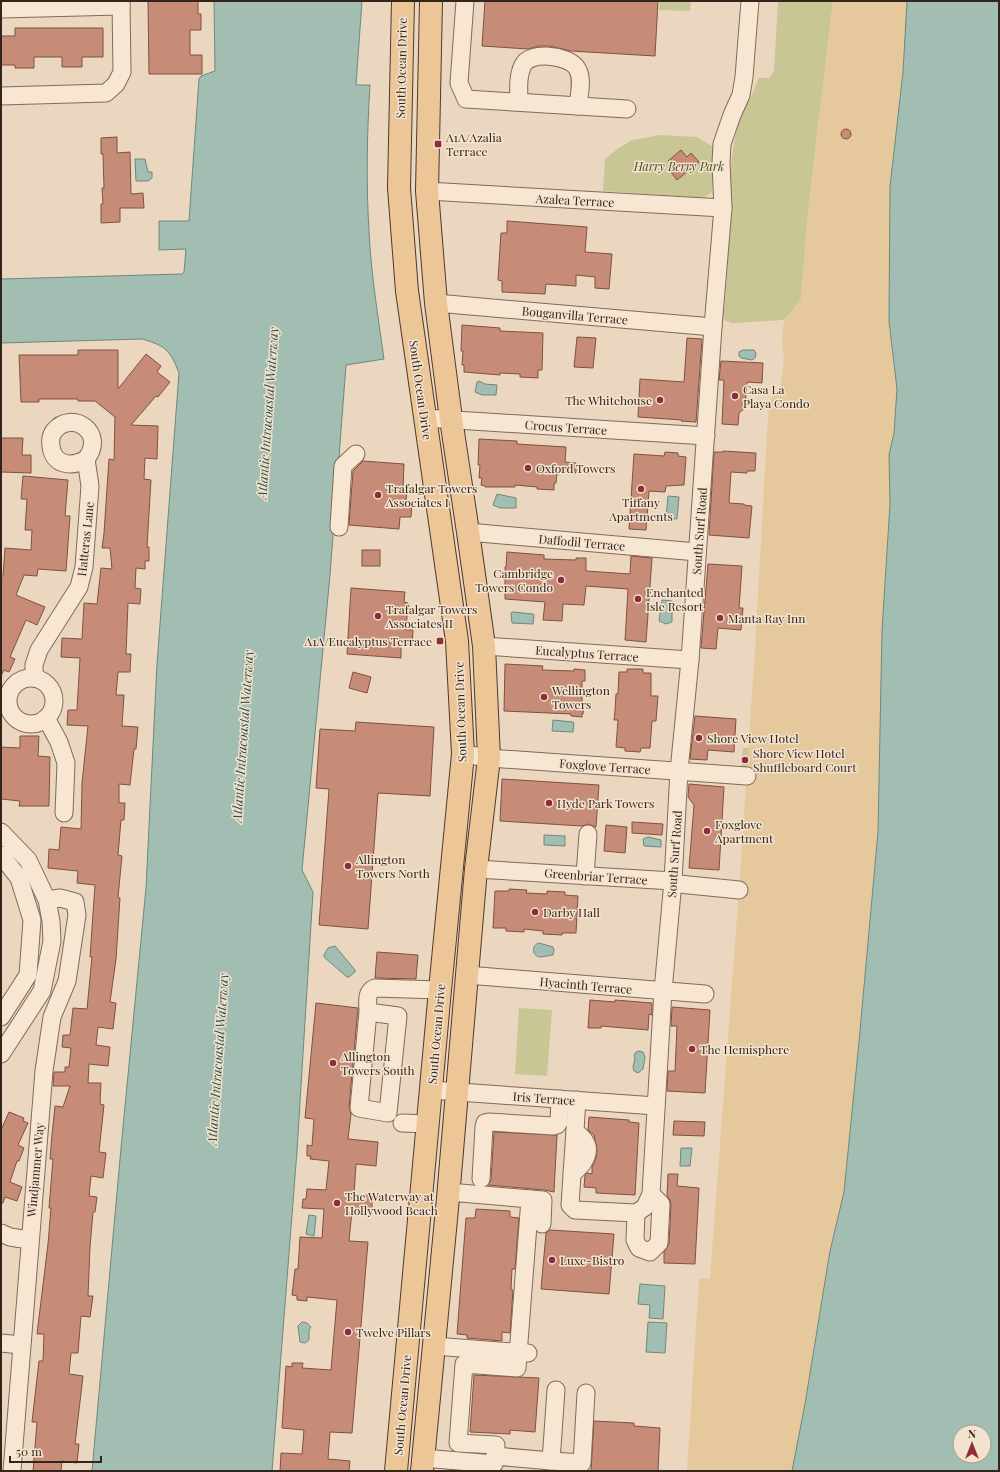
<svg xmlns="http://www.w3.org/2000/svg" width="1000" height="1472" font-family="'Playfair Display',serif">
<rect width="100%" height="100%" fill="#ebd7bf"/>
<g fill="#c8c694">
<path d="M660,1H691L690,11L659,10Z"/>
<path d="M778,1H833L808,212L801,300L784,320L732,323L724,320L722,314L725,305L732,197L729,178L735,137L741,115L751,97L759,78H769L774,71Z"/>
<path d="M660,135L697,137L715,148L712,192L703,198L603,191L605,159L619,148L632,140Z"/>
<path d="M743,748H749L747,773L741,772Z"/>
<path d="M519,1008L552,1010L547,1076L515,1074Z"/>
</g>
<path fill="#e6c89d" d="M833,1H907L903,72L890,187L889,321L897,389L894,433L889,455L890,504L882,631L878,832L850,1141L844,1192L830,1251L805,1404L792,1471H687L699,1279L710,1278L739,890L755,648L768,415L772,397L780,391L784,359L782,338L784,320L801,300L808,212Z"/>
<g fill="#a2bdb1" stroke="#6a8a7d" fill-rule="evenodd">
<path d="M214,1H362L356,85H370C367,134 366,182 369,231C371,274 378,316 384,359L346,365L330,575L302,870L313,892L297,1151L272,1471H92L121,1148L146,888L157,664L179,373C170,350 166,346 142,339L1,343V279L182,274L184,272L186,249L159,250V221H189L199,79L201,76L215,71Z"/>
<path d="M907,1H999V1471H792L805,1404L830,1251L844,1192L859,1042L878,832L882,631L890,504L889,455L894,433L897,389L889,321L890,187L903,72ZM960,1432H984V1456H960Z"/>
<path d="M135,159H145L148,172H152V178L148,181H136Z"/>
<path d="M743,350H754L756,353L755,358L752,360L741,358L739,356V352Z"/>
<path d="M479,381L485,384L497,385L496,395H482L475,392L477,382Z"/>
<path d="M497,494L516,498V508H500L493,505Z"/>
<path d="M668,496L679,497L677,519L666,518Z"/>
<path d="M662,600L672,601V622L666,624L659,621Z"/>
<path d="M513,612L533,614L534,615L533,624L512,623L511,613Z"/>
<path d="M553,720L573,722L574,723L573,732L552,731Z"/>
<path d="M544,835L565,836V846L544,845Z"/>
<path d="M648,837L661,840V847L644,846L643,839Z"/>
<path d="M539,943L553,947L554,950L553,955C549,955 544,957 540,957C532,956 531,945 539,943Z"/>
<path d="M335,946L355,970V972L349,977H347L324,957V955L328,948Z"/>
<path d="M638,1051L643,1052L645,1057L643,1069L638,1073L634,1071L633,1067L635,1058L634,1056L635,1053Z"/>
<path d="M681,1148H692L690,1166H680Z"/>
<path d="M309,1215L316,1216L314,1236L306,1234Z"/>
<path d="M640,1284L665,1286L663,1319L649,1318L650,1305L638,1304Z"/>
<path d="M302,1322L307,1323L311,1327L309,1330V1340L305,1343L300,1342L298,1326Z"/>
<path d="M648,1322L667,1323L665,1353L646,1352Z"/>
</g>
<g fill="#c78c77" stroke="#805040">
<path d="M148,1H198V14H201V30H190V55H202V74H149Z"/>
<path d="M485,1H658L655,56L571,51L549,46H539L528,49L482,46Z"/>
<path d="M15,28H103V57H82V67H62V57H34V68H15V65H1V36H15Z"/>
<circle cx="846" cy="134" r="5"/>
<path d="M117,137V153L130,152L131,194L143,193L144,208H120V222L101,223V204H103L102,188H104L103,154H101V138Z"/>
<path d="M681,150L687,157L691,153L699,162L677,180L671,172L675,169L668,161Z"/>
<path d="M507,221L587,227L585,252L612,254L609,289L595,288V277L576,275V286L546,284L545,294L502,292V281L498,280L501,233H507Z"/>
<path d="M462,325L500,328V331L543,333L542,370H538V378L520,377V374L500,373V375L464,372V365H462L463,351H461Z"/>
<path d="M577,337L596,338L593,368L574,367Z"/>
<path d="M687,338L702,339L696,422L681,421L682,420L638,417L640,379L684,382Z"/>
<path d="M78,350H118V389L146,354L161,366L157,372L170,382L158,397L156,396L131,425L158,426L157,459L145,458L144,479L151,480L147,547H149V561H145V569L136,568L135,588L141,589L140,604L128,603L126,654H131L130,672H118L116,695H124L122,726L138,727L136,749H134L130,785L119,784V803H125L124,820H121L118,855L122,856L118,897L120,898L116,959L110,1002L116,1003L113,1029L98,1027L96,1045L110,1047L108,1066L89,1064L88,1083H101L100,1104L104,1105L99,1152L106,1153L103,1178L91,1176L89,1196L97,1197L95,1212H93L90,1247L88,1296H93L90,1317L81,1316L78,1353H71L69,1374L83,1376L75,1444H79L77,1463L62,1461L61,1471H33L37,1422H32L39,1361H43L44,1334H37L48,1244L51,1208H49L53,1159H50L52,1135L55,1106L63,1107L70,1086H53L54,1072H65V1067H69L71,1048L62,1047L63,1035H70L73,1008L87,1009L92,957H90L95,885L77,883L78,871L48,868L49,849L59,850L61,827L81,829L82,783L88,726L67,725L68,710H77L80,658L61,657L62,638L82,639L84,603L97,604L101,568L112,569L110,548H102L104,533L109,459L114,460L115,417L95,401H78V399H39V402H21L19,355H78Z"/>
<path d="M721,361L763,363L762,383L747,382L745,408L739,413L738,425L722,424L724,380H719Z"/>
<path d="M1,438H23L22,455H31V473L1,472Z"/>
<path d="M479,439L517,441V444L566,447L565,462L576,463V473L559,472V474H557L556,483H554V490L537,489V487L515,485V487H485V486L481,485L482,478H479L480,465H478Z"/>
<path d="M723,451L756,453L755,471H747V473L731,472L729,503L744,504V505L752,506L749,538L709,535L714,452H723Z"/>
<path d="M665,452L678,453V456L686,457L684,485L666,486L665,492L649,491L646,530L629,529L634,454L664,456Z"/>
<path d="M363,461L404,464L403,488H407L406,502H412L411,517H400L399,529L349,525L353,471Z"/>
<path d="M23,476L68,480L65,516H70L66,571L38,569L37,576L24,575L16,595L45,607L37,625L26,620L10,657L15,659L9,672L4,670L1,676V576H3L5,548L31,550L32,530H25L27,499H21Z"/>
<rect x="362" y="550" width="18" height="16"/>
<path d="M507,552L544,555V559L576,560V558H586V571L630,574L631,556L652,558L646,642L625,640L628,589L586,586L584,605L563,604L562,621L543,620L545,602L505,599V567H506Z"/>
<path d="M708,564L742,566L739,608H743L741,630L718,628L716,649L701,648Z"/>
<path d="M351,588L405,592L404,602L408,603L406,630H413L412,646H401V658L347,654Z"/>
<path d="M505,664L543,666L542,670L574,671V669L585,670V681H582V705H584L583,714H582V717L571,716V714L504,711Z"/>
<path d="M627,669H643V673H651V696H658L656,721H652L650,748H641L640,752L625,751V748L616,747L618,720H614L615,711L616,694H618L619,672H627Z"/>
<path d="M353,672L371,677L367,693L349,688Z"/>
<path d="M695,716L736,719L734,752L708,750L707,760L690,759Z"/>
<path d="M356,722L434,727L430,796L378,793L368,929L319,925L329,789L316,788L320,729L355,731Z"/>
<path d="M20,736H39L38,756L50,757L49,806H19L20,801L1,799V747L20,748Z"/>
<path d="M502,779L599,785L596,827L588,824L582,826L500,821Z"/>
<path d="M689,784L724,787L719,870L689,868L694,805L688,797Z"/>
<path d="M632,822L663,824L662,835L632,833Z"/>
<path d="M606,825L627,827L625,853L604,851Z"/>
<path d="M509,889L527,890L526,893L547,894V891L565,892V895L578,896L576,933H562V935L543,934V931L524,929V932L506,931V928H493L495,891H509Z"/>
<path d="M377,952L418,955L416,979L375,978Z"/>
<path d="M590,1000L615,1002V1000L652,1003V1015L649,1014L648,1030L601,1026V1028H588Z"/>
<path d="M316,1003L358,1008L349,1107L351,1114L348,1139L378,1142L376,1166L356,1164L354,1195H372V1212L352,1211L349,1241L368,1242L352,1433L330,1432L328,1459L350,1461L349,1471H280L281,1453L302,1454L304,1430L282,1428L286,1366L292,1367V1363H303L302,1368L331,1370L337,1300L307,1297V1301L297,1300V1296L292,1295L295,1269H298L300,1237L322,1238L324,1209L302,1208L303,1199H306L307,1189L326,1190L329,1161L310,1159L311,1156H307V1145L312,1146L314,1119L305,1118Z"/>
<path d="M672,1007L710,1010L705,1093L667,1091L668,1071H675L677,1026H671Z"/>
<path d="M9,1112L24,1118L23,1121L28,1123L18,1145L24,1148L19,1161H17L10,1182L22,1187L17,1201L5,1197L3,1203H1V1130Z"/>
<path d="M589,1117L629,1120V1122L639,1123L635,1195L596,1193V1188L584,1187L585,1175L587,1173L592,1174V1167L596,1158L597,1150L594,1135L588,1130Z"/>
<path d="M674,1121L705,1122L704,1136L673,1135Z"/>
<path d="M494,1132L557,1135L554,1192L544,1190L488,1185L491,1180Z"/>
<path d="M668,1174H678L677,1186L699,1188L695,1264L664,1263V1252L669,1244L671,1205L670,1200L667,1196Z"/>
<path d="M476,1209L510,1211V1217L519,1218L515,1269H512L511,1290H513L510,1333L502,1332V1341L467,1338V1335L457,1334L466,1218H475Z"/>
<path d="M550,1230L614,1234L609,1294L541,1289L546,1233Z"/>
<path d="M474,1375L539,1378L535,1432L510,1430V1434L470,1432Z"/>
<path d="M594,1421L634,1423V1426L660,1428L658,1471H591Z"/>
</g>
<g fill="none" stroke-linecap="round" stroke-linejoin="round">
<defs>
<g id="minor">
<path d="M465,1L459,83L466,99L627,109"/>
<path d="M1,9L121,6"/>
<path d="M1,96L106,93L116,84L122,72L121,1"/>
<path d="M519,102C519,90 517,77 523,65C530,51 567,55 576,67C584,77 579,94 578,106"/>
<path d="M427,191L723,208"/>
<path d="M436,303L713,327"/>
<path d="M425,418L706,436"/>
<path d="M339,527L343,466L356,454"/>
<path d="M468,532L697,552"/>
<path d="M484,646L690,660"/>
<path d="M34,678V665L39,650L79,587L84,567L90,486L86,459C107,433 72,409 54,431C51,435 50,440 51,446C53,465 71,468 86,459"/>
<circle cx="31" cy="701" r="23"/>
<path d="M46,718L59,742L66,763L64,813"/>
<path d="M463,754L489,758L747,776"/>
<path d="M1,832L28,860L47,900L51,921L52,941L42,991L1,1054"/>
<path d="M1,855L19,878L32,920L28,975L1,1017"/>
<path d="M476,869L673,881L679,884L739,890"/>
<path d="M585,876L588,834"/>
<path d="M467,975L705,994"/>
<path d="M368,1012L359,1108L388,1113L398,1016L368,1012C368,1003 365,992 375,988L440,990"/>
<path d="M431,1090L656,1106"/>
<path d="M577,1100L570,1205L575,1210L636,1213L645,1207L651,1194L663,991L673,881L679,771L690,660L713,327L723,208L721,163L722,144L732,115L741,95L744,77L750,1"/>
<path d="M402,1123L427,1124"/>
<path d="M572,1173C582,1167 593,1152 584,1140C582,1137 578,1134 575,1131"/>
<path d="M481,1179L484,1127L485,1123L489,1122L553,1126L557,1125L559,1122L560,1099"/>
<path d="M449,1192L530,1199L517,1368L464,1364L458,1443L496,1445L495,1456"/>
<path d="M530,1199L543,1200L542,1224"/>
<path d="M636,1213L635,1240L639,1248L650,1252L659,1243L661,1204L651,1194"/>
<path d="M1,1233L10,1237L29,1240"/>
<path d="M1,1343L21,1345"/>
<path d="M434,1346L528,1353"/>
<path d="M423,1458L494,1464L495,1456L551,1461L556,1390"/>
<path d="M551,1461L582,1463L586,1393"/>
<path d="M12,1471L44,1071L52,1017L67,981L77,915L75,902L60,898L47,900"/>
</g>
<g id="major">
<path d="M396,1471L440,990L463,754L457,641L407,291L399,188L403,1"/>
<path d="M422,1471L448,1198L476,869L489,758L484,646L468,532L451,419L436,303L427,191L431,1"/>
</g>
</defs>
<use href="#minor" stroke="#836959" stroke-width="19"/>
<use href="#major" stroke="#50382d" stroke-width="24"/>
<use href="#minor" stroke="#f6e6d2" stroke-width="17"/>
<use href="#major" stroke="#edc698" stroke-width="22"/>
</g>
<g fill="#8e2c3c" stroke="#f3e3ce" stroke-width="1.5">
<rect x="434" y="140" width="8" height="8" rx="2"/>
<circle cx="735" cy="396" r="4"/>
<circle cx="660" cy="400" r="4"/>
<circle cx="528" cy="468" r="4"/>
<circle cx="641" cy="489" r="4"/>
<circle cx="378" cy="495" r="4"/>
<circle cx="561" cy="580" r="4"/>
<circle cx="638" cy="599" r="4"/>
<circle cx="378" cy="616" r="4"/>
<circle cx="720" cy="618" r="4"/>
<rect x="436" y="637" width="8" height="8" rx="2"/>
<circle cx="544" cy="697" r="4"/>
<circle cx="699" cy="738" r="4"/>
<circle cx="745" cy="760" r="4"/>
<circle cx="549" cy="803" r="4"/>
<circle cx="707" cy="831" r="4"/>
<circle cx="348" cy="866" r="4"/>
<circle cx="535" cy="912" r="4"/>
<circle cx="692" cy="1049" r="4"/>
<circle cx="333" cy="1063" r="4"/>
<circle cx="337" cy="1203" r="4"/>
<circle cx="552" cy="1260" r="4"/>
<circle cx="348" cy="1332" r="4"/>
</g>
<g text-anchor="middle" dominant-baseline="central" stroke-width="3" stroke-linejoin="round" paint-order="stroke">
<g font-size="12" fill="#33241c" stroke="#f3e3ce">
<text transform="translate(401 68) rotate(-89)">South Ocean Drive</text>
<text transform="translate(575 200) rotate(3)">Azalea Terrace</text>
<text transform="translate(575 315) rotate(5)">Bouganvilla Terrace</text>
<text transform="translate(421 390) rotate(82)">South Ocean Drive</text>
<text transform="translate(566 427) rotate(4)">Crocus Terrace</text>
<text transform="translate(699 531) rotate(-86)">South Surf Road</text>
<text transform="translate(85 539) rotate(-84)">Hatteras Lane</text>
<text transform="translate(582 542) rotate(5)">Daffodil Terrace</text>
<text transform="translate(587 653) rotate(4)">Eucalyptus Terrace</text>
<text transform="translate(460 712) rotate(-92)">South Ocean Drive</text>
<text transform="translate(605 766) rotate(4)">Foxglove Terrace</text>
<text transform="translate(674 854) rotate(-86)">South Surf Road</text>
<text transform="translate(596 876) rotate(4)">Greenbriar Terrace</text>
<text transform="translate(586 985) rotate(5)">Hyacinth Terrace</text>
<text transform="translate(436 1034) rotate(-85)">South Ocean Drive</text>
<text transform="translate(544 1098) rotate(4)">Iris Terrace</text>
<text transform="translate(35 1170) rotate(-85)">Windjammer Way</text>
<text transform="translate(402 1405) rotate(-85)">South Ocean Drive</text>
</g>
<g font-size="12" fill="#33241c" stroke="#f3e3ce" text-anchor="start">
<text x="446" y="137">A1A/Azalia<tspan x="446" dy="14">Terrace</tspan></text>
<text x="743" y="389">Casa La<tspan x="743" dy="14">Playa Condo</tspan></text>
<text x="652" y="400" text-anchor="end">The Whitehouse</text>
<text x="536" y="468">Oxford Towers</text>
<text x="386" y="488">Trafalgar Towers<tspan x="386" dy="14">Associates I</tspan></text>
<text x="641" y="502" text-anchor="middle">Tiffany<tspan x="641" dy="14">Apartments</tspan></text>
<text x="553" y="573" text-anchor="end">Cambridge<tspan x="553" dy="14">Towers Condo</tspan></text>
<text x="646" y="592">Enchanted<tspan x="646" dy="14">Isle Resort</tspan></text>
<text x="386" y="609">Trafalgar Towers<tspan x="386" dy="14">Associates II</tspan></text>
<text x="728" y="618">Manta Ray Inn</text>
<text x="432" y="641" text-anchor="end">A1A/Eucalyptus Terrace</text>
<text x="552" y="690">Wellington<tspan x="552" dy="14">Towers</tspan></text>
<text x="707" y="738">Shore View Hotel</text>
<text x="753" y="753">Shore View Hotel<tspan x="753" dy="14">Shuffleboard Court</tspan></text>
<text x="557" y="803">Hyde Park Towers</text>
<text x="715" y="824">Foxglove<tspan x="715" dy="14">Apartment</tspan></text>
<text x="356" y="859">Allington<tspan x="356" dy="14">Towers North</tspan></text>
<text x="543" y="912">Darby Hall</text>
<text x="700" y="1049">The Hemisphere</text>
<text x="341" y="1056">Allington<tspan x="341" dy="14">Towers South</tspan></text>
<text x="345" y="1196">The Waterway at<tspan x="345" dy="14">Hollywood Beach</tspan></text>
<text x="560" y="1260">Luxe-Bistro</text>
<text x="356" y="1332">Twelve Pillars</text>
</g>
<g font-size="12" font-style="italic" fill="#4a4e24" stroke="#f3e3ce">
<text x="679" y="166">Harry Berry Park</text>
</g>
<g font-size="13" font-style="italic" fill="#2c524a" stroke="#f3e3ce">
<text transform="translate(267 413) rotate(-86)">Atlantic Intracoastal Waterway</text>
<text transform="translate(242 736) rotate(-86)">Atlantic Intracoastal Waterway</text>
<text transform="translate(217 1059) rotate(-86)">Atlantic Intracoastal Waterway</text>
</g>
</g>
<rect width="1000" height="1472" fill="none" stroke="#33241c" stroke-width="4"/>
<g transform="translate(972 1444)"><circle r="19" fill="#f3e3ce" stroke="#a69787"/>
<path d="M0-3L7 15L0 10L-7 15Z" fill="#8e2c3c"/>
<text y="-6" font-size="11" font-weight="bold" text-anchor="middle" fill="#33241c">N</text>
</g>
<path d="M10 1456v6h91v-6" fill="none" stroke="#33241c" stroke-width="2"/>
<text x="16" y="1456" font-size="12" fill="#33241c" stroke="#f3e3ce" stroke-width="3" paint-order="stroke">50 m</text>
</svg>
